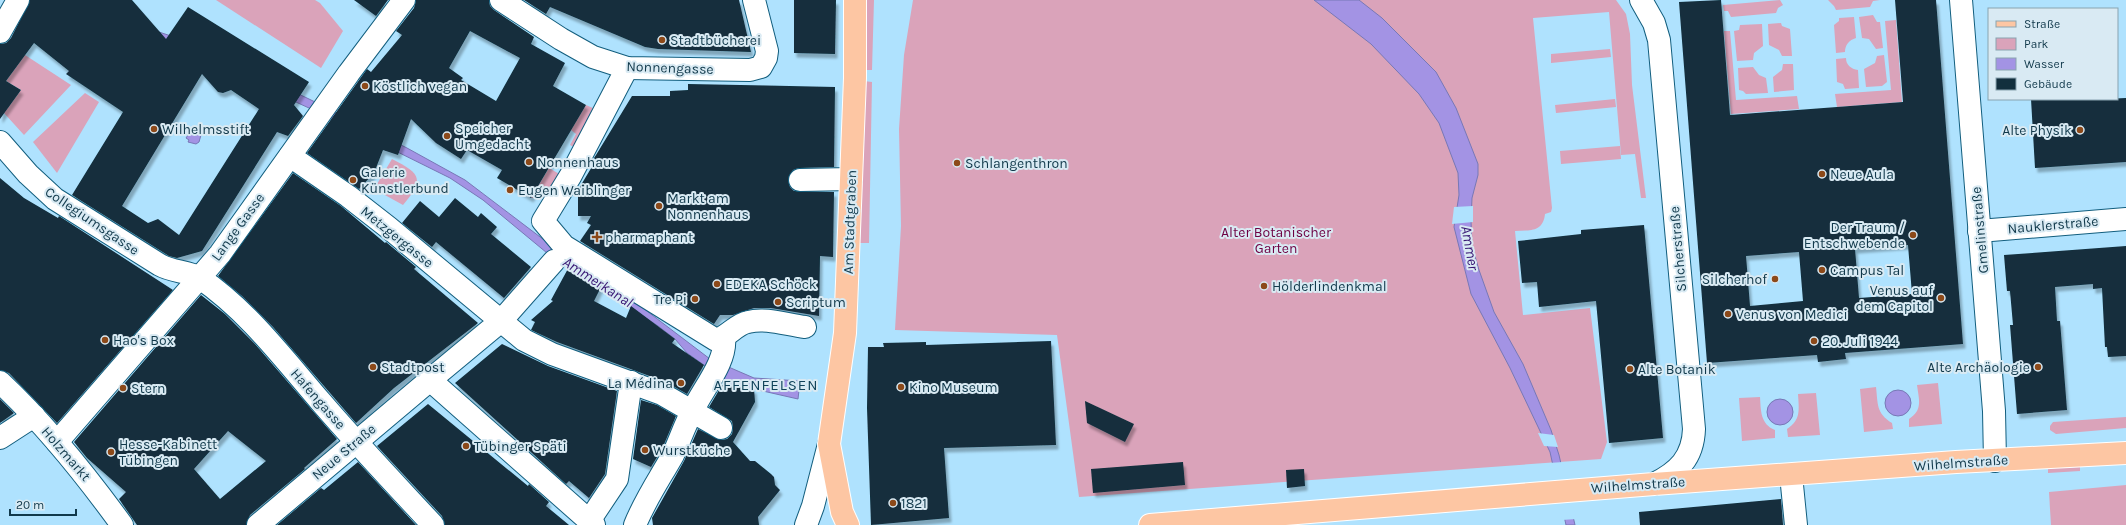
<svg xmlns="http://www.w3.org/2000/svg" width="2126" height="525" font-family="Karla,sans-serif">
<defs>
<filter id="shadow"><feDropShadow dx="2.5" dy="4.5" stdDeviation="1" flood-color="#0004"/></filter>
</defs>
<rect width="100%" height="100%" fill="#afe2fe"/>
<g fill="#daa3ba">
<path d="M216,0H315L320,3L343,31L321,68Z"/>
<path d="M865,0H874L872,70H863Z"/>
<path d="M913,0H1616L1626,14L1630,34L1632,85L1646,198H1641L1635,154L1621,155L1609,12L1533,18L1552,208L1551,212L1545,214C1543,233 1529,230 1515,231L1523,315L1590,308L1607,442L1601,459L1079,497L1057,335L895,330L901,226L899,129L904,55Z"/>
<path d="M1780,0L1783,5L1778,8L1776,13L1731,17L1728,11H1724L1723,5Z"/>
<path d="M1828,0H1880L1873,1L1870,7L1836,10L1834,6Z"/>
<path d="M1873,15L1877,22H1880L1883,48L1876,49L1869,39L1862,38L1859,17Z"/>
<path d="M1854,17L1856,38C1849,40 1845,45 1845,52L1836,53L1834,25L1839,21V18Z"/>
<path d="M1896,20L1902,102L1837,107L1835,94L1891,90L1885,21Z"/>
<path d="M1781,23L1782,26L1790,29L1792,56H1782L1779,50L1769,45L1768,24Z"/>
<path d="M1762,24L1763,46L1754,53L1753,60L1737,61L1734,31L1739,30L1740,25Z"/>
<path d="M1724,31H1730L1736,100L1797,96L1799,109L1731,114Z"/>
<path d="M1610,49L1611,57L1551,63V54Z"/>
<path d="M25,55L71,85L24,135L4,113L21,90L6,81Z"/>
<path d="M1884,55L1887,82L1882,86L1866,87L1864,69L1875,63L1877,56Z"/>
<path d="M1846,58C1846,65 1851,69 1858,70L1859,88L1845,89L1843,84L1837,82L1836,59Z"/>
<path d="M1783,64H1793L1794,90L1774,92L1773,77L1782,70Z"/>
<path d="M1753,67L1759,75L1766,78L1768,93L1746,94L1743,91L1739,90L1738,68Z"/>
<path d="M864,81L872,82L869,243H860Z"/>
<path d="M85,93L99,102L57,173L33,142Z"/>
<path d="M1615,99L1616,107L1556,113L1555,105Z"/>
<path d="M586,105L595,109L576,148L570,145L576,134L571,130Z"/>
<path d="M1620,146L1621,159L1561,164L1560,151Z"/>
<path d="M392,159C422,174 424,180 403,205L374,189Z"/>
<path d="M549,168L561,175L548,197L531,198Z"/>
<path d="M1938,383L1942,424L1909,427V419C1923,410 1919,400 1917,385Z"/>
<path d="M1876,387C1878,404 1876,413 1892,423L1893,429L1864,432L1860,389Z"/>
<path d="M1816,393L1820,435L1788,437L1787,429C1801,420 1799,410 1798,394Z"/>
<path d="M1760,397C1761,410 1760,424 1775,430V438L1742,441L1739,398Z"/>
<path d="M2126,417V428L2056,434L2050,430V426L2053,422Z"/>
<path d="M2080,465V471L2048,473V468Z"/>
<path d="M2126,485V525H2051L2049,492Z"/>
</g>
<g fill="#a393e4" stroke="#7778b6">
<path d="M1314,0H1359L1382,18L1436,72L1456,108L1478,164V175L1472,198L1471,221L1472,246L1479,270L1494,312L1523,364L1551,430L1559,455L1575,525H1566L1550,452L1510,368L1471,294L1454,227L1459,195L1458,173L1439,123L1419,94L1371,44Z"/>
<path d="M159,32L192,43L309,99L407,148L465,180L581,268L631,299L710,359L754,378L800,381L798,399L754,389L735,387L687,353L675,339L658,326L547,253L483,200L450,178L309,108L158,39Z"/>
<path d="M192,129L200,131L199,133L201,135L199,142L196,144L188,142L189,140L186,138L188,135L186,134Z"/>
<circle cx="1898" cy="403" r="13"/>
<circle cx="1780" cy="412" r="13"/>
</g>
<g fill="#afe2fe">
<path d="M1473,206V222L1452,224L1454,207Z"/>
<path d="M1538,433L1554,435L1558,447L1544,446Z"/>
<path d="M1563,462L1573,506L1576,519L1562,520L1549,463Z"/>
</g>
<g fill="#122f3d" fill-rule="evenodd" filter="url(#shadow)">
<path d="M30,0H132L166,39L188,7L309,82L294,105L303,116L288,136L277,132L202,251L177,258L169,256L72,195L123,112L66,74L69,71L34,43L6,81L21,90L0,119V44L6,43L11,38ZM202,74L218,92L223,93L231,90L259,109L179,235L158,219L148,223L122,206Z"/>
<path d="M354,0H388L376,16Z"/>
<path d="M416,0H489L490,6L494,10L534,37L531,44L565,63L553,86L586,105L531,198L497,178L502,170L467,150L461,159L436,143L411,119L398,155L383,150L374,173L359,189L307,153L367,69L371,72L402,35L396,31L414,8ZM470,31L520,58L496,101L461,80L463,78L449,68Z"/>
<path d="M524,0H739L751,52L658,49L645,47L550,7L546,14Z"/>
<path d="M794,0H836L835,54L794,53Z"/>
<path d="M1721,0L1730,115L1903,102L1895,0H1936L1963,344L1845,353L1846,359L1818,362L1817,355L1707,363L1679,2ZM1908,245L1912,294L1859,298L1855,249ZM1799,252L1803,301L1750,306L1746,256Z"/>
<path d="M688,84L835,87L834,167L799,168L793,170L788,180L790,187L794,191L834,192L833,257L820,256L819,316L771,308H754L733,315H720L714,324L580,241L591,225L587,223L591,216H578V190L596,160L594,158L596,155L632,96H670V91L688,90Z"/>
<path d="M2126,98V162L2035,168L2031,99L2083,100Z"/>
<path d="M293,173L341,206L385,243L386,242L416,267L414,269L478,323L394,388L356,423L273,327L242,296L218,276Z"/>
<path d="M0,178L24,198L58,218L59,216L173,290L57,423L9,373L0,370Z"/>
<path d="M455,198L478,217L481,213L497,227L491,234L531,267L504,298L436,242L432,247L402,223L420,201L439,217Z"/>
<path d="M1644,225L1663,438L1609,443L1596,301L1539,307L1537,282L1522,283L1518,241L1581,234V230Z"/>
<path d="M2126,246V356L2108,357L2107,347H2105L2102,288L2093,289V284L2055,287L2057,321H2060L2067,410L2017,414L2010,325H2013L2010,291H2007L2004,255Z"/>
<path d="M570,265L602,285L594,301L626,318L631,306L675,339L672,343L704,365L687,394L666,382L557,342L531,330L535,322L531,320L553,301L551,300Z"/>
<path d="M201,295L225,314L255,344L337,439L304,468L305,469L250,515L246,525H137L119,499L126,492L87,458L74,442ZM228,431L266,461L220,499L194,469Z"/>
<path d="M1051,341L1056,445L944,448L949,518L871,525L867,408L868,347H884L883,343L926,342V345Z"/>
<path d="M502,344L548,366L617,391L605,474L589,498L569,481L566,484L455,383Z"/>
<path d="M722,385L754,389L755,402L733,442L750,461H755L771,474L774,477L775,485L780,490L758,517L759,525H653L652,518L684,461L698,429L721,440L727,439L732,434L733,428L732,421L709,407Z"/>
<path d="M0,399L14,413L0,423Z"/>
<path d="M641,400L657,405L676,416L662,449L651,467L633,459Z"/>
<path d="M1085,401L1134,424L1125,442L1087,423Z"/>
<path d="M428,404L528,486L529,484L549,502L546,506L569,525H445L442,516L377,446Z"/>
<path d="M358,462L416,525H277L321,488L324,490Z"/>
<path d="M1183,462L1185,485L1093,493L1091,469Z"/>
<path d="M1304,469L1305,486L1287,488L1286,470Z"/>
<path d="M1781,499L1783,525H1640L1639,512Z"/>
</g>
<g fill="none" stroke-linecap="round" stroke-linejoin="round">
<defs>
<g id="minor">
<path d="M501,0L561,39L593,57L627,68L750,70L761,67L766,58L767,51L754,0"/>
<path d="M1641,0L1654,23L1659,40L1694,429C1693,458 1678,472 1654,484"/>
<path d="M1961,0L1994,411L1995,461"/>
<path d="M0,32L18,0"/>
<path d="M627,68L571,175L543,221L564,246L716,340C728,337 736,324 748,322C766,317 787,325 805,327"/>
<path d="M0,142L28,174L55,199L160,265C172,272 188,271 200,278C248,311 283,358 321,402C357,444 395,484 433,525"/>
<path d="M290,156L348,196L389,228L501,321L430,380"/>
<path d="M800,180L851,179"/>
<path d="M1979,231L2126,219"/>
<path d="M554,261L501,321L524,340L552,354L662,394L721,428"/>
<path d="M0,382C46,425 85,474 122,525"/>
<path d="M0,438L34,416"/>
<path d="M57,442L220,254L349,73L404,0"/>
<path d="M1791,475L1796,525"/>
<path d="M589,521L617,479L631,382"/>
<path d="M258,525L430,380L594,525"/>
<path d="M635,525C645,500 660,478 673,455C680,440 685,424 693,410C703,389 727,361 724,338"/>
<path d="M806,525L813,506L829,444"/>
</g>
<g id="major">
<path d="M848,525L842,512L829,444L845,333L855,78V0"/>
<path d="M1150,525L1654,484L1956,462L2126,453"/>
</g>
</defs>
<use href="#minor" stroke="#125e7e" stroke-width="24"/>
<use href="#major" stroke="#fff" stroke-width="24"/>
<use href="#minor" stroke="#fff" stroke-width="22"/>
<use href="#major" stroke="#fdc6a3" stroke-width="22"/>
</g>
<g fill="#8c4919" stroke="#d9eaf3" stroke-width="1.5">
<circle cx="662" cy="40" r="4"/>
<circle cx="365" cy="86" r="4"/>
<circle cx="154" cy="129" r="4"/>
<circle cx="2080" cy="130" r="4"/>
<circle cx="447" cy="136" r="4"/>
<circle cx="529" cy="162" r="4"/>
<circle cx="957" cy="163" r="4"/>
<circle cx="1822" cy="174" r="4"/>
<circle cx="353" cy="180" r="4"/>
<circle cx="510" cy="190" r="4"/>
<circle cx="659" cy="206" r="4"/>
<circle cx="1913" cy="235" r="4"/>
<path d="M595 231h4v4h4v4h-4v4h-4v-4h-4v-4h4z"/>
<circle cx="1822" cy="270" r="4"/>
<circle cx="1775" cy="279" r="4"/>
<circle cx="717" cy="284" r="4"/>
<circle cx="1264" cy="286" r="4"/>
<circle cx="1941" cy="298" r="4"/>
<circle cx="695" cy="299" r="4"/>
<circle cx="778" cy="302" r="4"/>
<circle cx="1728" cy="314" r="4"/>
<circle cx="105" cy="340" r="4"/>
<circle cx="1814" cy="341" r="4"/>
<circle cx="373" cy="367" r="4"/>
<circle cx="2038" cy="367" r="4"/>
<circle cx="1630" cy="369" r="4"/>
<circle cx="681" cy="383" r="4"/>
<circle cx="901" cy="387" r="4"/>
<circle cx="123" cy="388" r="4"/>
<circle cx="466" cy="446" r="4"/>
<circle cx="645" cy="450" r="4"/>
<circle cx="111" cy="452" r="4"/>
<circle cx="893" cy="503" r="4"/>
</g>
<g text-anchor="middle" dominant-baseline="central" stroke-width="4" stroke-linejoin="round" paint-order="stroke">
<g font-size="14" fill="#11394b" stroke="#d9eaf3" text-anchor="start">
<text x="670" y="40">Stadtbücherei</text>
<text x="373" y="86">Köstlich vegan</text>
<text x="455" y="128">Speicher<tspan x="455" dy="16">Umgedacht</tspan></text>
<text x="162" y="129">Wilhelmsstift</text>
<text x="2072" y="130" text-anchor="end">Alte Physik</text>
<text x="537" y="162">Nonnenhaus</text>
<text x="965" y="163">Schlangenthron</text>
<text x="361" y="172">Galerie<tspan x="361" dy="16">Künstlerbund</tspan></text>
<text x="1830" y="174">Neue Aula</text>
<text x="518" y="190">Eugen Waiblinger</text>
<text x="667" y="198">Markt am<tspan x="667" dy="16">Nonnenhaus</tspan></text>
<text x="1905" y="227" text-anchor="end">Der Traum /<tspan x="1905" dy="16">Entschwebende</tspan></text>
<text x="605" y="237">pharmaphant</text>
<text x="1830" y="270">Campus Tal</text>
<text x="1767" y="279" text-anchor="end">Silcherhof</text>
<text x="725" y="284">EDEKA Schöck</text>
<text x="1272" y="286">Hölderlindenkmal</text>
<text x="1933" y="290" text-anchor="end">Venus auf<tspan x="1933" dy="16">dem Capitol</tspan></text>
<text x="687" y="299" text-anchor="end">Tre Pi</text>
<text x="786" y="302">Scriptum</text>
<text x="1736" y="314">Venus von Medici</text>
<text x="113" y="340">Hao's Box</text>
<text x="1822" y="341">20. Juli 1944</text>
<text x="381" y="367">Stadtpost</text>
<text x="2030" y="367" text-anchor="end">Alte Archäologie</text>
<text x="1638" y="369">Alte Botanik</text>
<text x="673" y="383" text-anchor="end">La Médina</text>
<text x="909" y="387">Kino Museum</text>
<text x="131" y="388">Stern</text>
<text x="119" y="444">Hesse-Kabinett<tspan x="119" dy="16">Tübingen</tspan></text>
<text x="474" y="446">Tübinger Späti</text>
<text x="653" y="450">Wurstküche</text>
<text x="901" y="503">1821</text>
</g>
<g font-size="14" fill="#11394b" stroke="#d9eaf3">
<text transform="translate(670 68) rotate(2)">Nonnengasse</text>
<text transform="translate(92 221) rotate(34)">Collegiumsgasse</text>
<text transform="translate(850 222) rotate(-88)">Am Stadtgraben</text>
<text transform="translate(2053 225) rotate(-5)">Nauklerstraße</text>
<text transform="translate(238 227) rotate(-54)">Lange Gasse</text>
<text transform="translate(1980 230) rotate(-95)">Gmelinstraße</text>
<text transform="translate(397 237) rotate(39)">Metzgergasse</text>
<text transform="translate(1678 249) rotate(-95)">Silcherstraße</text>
<text transform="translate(318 399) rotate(49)">Hafengasse</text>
<text transform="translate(344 452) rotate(-40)">Neue Straße</text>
<text transform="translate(66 454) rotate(49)">Holzmarkt</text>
<text transform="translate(1961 463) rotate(-4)">Wilhelmstraße</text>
<text transform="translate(1638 485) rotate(-4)">Wilhelmstraße</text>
</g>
<g font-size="14" fill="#6e0143" stroke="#d9eaf3">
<text x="1276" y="232">Alter Botanischer<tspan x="1276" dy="16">Garten</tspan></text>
</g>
<g font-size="15" font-style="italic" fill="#381774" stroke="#d9eaf3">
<text transform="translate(1470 248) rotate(80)">Ammer</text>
<text transform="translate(598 282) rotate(33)">Ammerkanal</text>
</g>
<g font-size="15" letter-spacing="1" fill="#11435a" stroke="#d9eaf3">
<text x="766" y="385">AFFENFELSEN</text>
</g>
</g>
<rect x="1988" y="8" width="130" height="92" fill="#d9eaf3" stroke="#89a3b0"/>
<rect x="1996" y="21" width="20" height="6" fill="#fdc6a3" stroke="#89a3b0"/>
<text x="2024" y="28" font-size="12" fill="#11394b">Straße</text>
<rect x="1996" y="38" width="20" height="12" fill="#daa3ba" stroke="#89a3b0"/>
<text x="2024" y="48" font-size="12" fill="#11394b">Park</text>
<rect x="1996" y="58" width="20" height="12" fill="#a393e4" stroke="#89a3b0"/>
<text x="2024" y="68" font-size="12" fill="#11394b">Wasser</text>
<rect x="1996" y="78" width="20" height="12" fill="#122f3d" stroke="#89a3b0"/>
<text x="2024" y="88" font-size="12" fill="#11394b">Gebäude</text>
<path d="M10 509v6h66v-6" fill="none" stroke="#11394b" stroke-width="2"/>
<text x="16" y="509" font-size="12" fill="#11394b" stroke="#d9eaf3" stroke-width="3" paint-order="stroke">20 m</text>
</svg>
